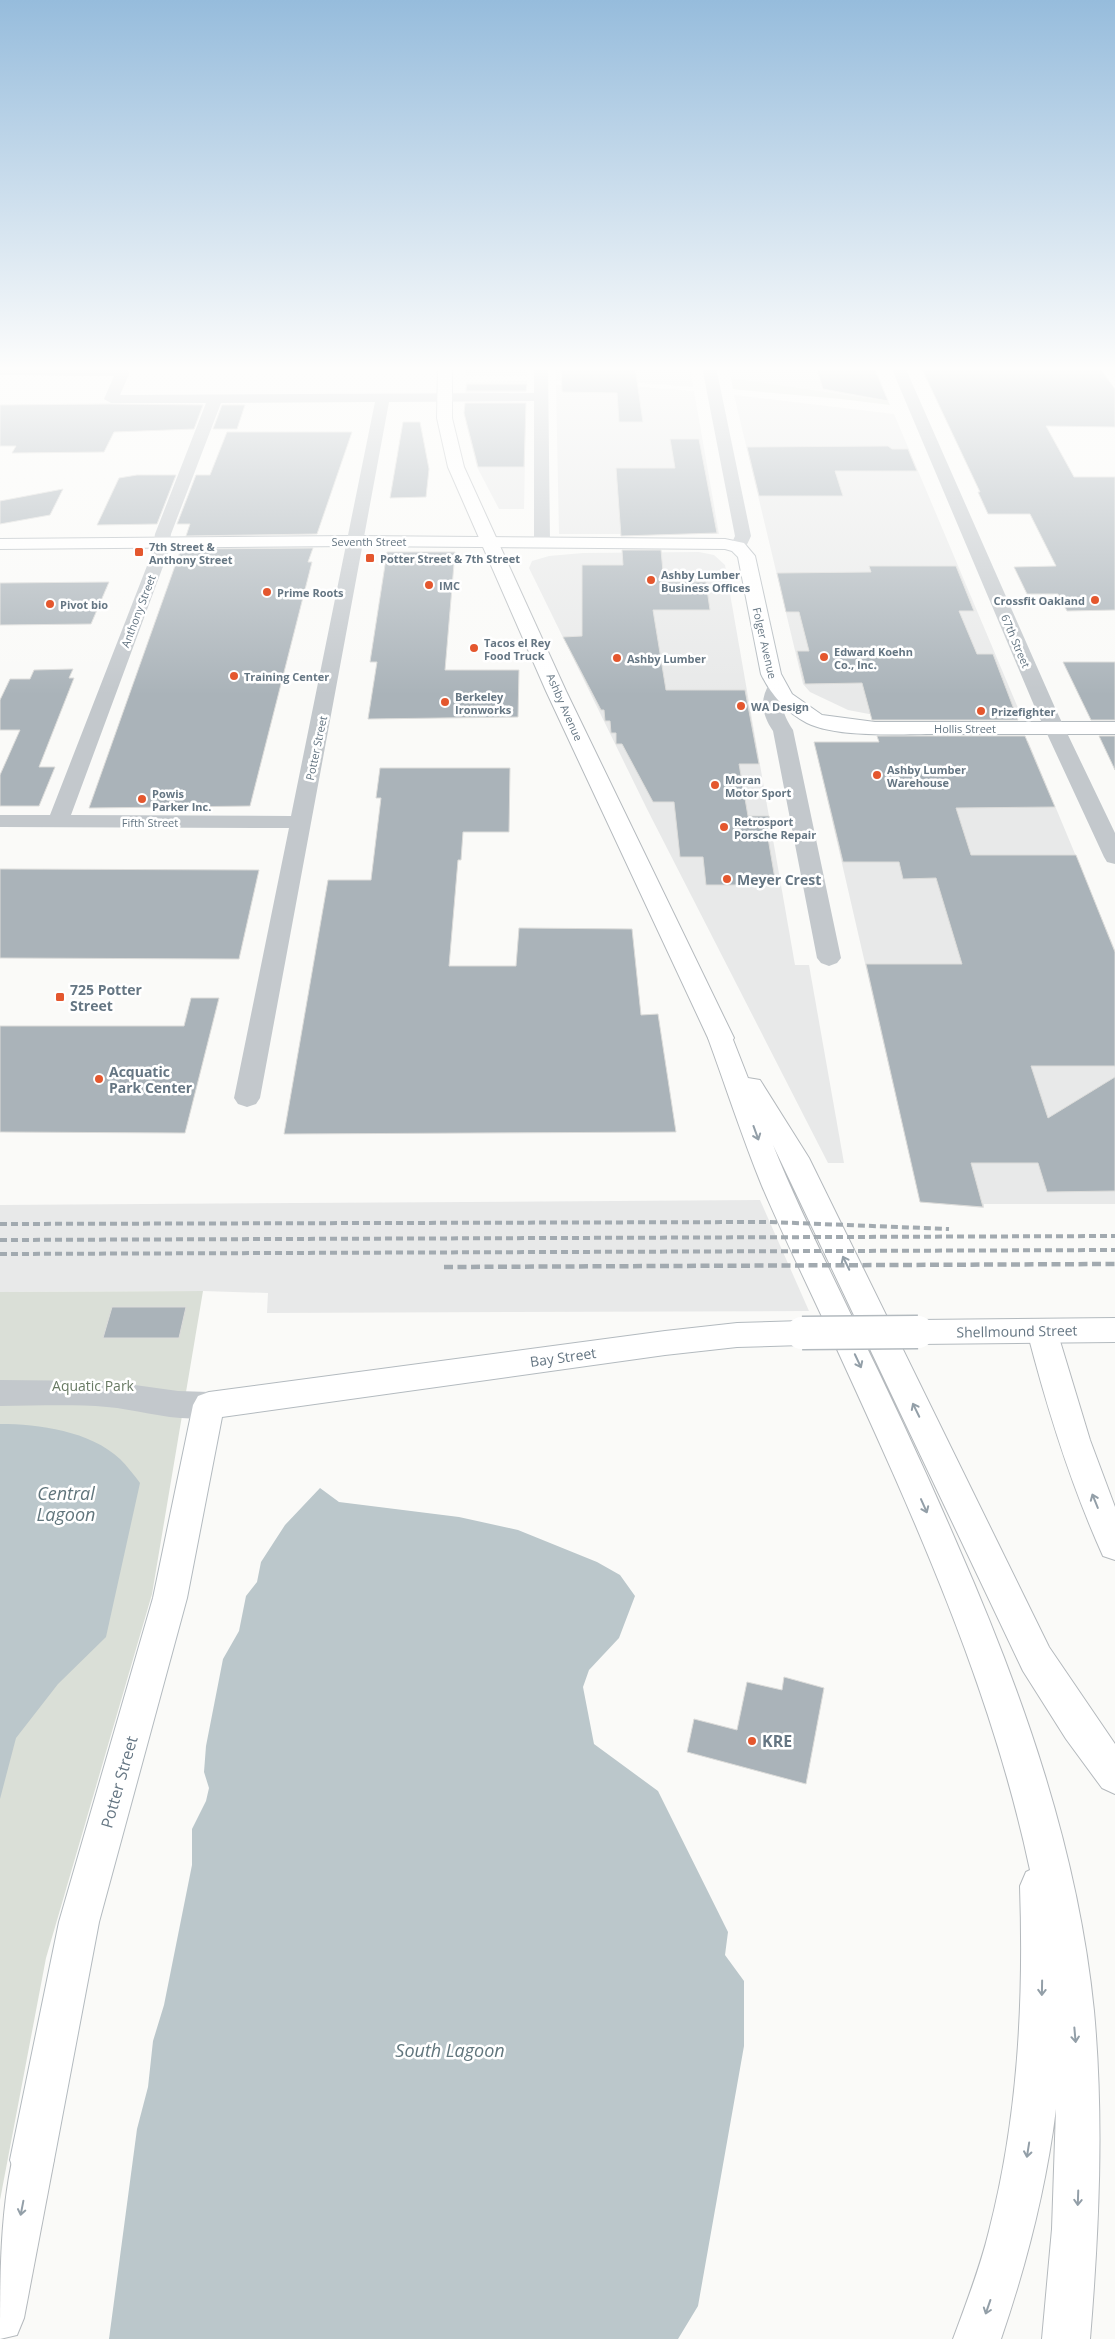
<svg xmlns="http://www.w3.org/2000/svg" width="1115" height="2339" font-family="'Open Sans',sans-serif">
<rect width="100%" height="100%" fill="#fafaf8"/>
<g fill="#e8e9e9">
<path d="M467,367H527V376H466Z"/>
<path d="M555,367H690L693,387L616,381H556Z"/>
<path d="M728,367H875L888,401L731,378Z"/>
<path d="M527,381L526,392L465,393L466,382Z"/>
<path d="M556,385H614L694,391L719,534H559Z"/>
<path d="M734,395L894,414L1021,715L869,714L848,710L810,692L803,684Z"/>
<path d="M465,404H526L524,509H499L477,467L466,423Z"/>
<path d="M699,552L714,555L725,565L795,965H809L844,1163H828L647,809L529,568L532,561L549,556L583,553Z"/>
<path d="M1028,741L1115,950V1204H984V1208L920,1202L814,742Z"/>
<path d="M760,1200L809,1311L267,1313L268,1293L203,1291L0,1292V1205Z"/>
</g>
<g fill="#dadfd7">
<path d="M731,378L888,401L890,405L841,399L741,390L733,389Z"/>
<path d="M203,1291L152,1594L46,1958L0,2200V1292Z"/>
</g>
<g fill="#bbc7cb">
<path d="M0,1424C39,1424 90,1431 120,1459C127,1466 134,1475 140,1483L106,1637L58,1684L16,1738L0,1799Z"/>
<path d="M320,1488L339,1502L459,1517L518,1530L597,1562L620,1575L635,1596L619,1638L589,1670L583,1687L594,1744L658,1791L728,1932L725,1955L744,1981V2046L698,2306L678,2339H109L137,2129L148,2087L153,2041L164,2005L192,1865V1829L206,1801L209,1788L204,1772L206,1746L223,1659L239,1631L246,1596L257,1582L261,1562L285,1525Z"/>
</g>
<g fill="#aab3b9" stroke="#dcdcda">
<path d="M561,367H635L643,422H619L617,393L562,392Z"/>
<path d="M816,367H874L888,401L823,389Z"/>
<path d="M921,367H1099L1115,389V427L1046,426L1074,477H1115V610L1067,611L1058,594H1027L1014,567L1056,566L1030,514H988L978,492H980Z"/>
<path d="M467,384H527L526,391H466Z"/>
<path d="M465,403H526L524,467H478L464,413Z"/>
<path d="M0,405L110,404L203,405L194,429L114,432L104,452L12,453L16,446H0Z"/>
<path d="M222,405H245L237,429H213Z"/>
<path d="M403,422H420L429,469L426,497L390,498Z"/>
<path d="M227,432H352L317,534L186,536L190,524H177L196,475H210Z"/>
<path d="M670,439H699L717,533L621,536L616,468H675Z"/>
<path d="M888,446L892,449H908L917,471H835L843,496H759L747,447Z"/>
<path d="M137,475H176L157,524L97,525L119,478Z"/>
<path d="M63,489L50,515L0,524V501Z"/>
<path d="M313,548L308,562H312L250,806L89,808L181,549Z"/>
<path d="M622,550H661L664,582H706L710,610H653L666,690H745L759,764H739L748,816H769L773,838H768L776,885H706L703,857H680L674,802H653L622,744H616V733H611L610,721H605L604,710H601L563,637L582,636V565H623Z"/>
<path d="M387,552H455L445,670H519L518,717L368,719L377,662H370Z"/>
<path d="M869,566H956L974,611H959L977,654H993L1018,720H872L862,683L805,684L797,651H809L799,612H786L777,573L871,572Z"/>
<path d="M109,582L91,624L0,625V583Z"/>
<path d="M1063,662H1115V720H1091Z"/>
<path d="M73,669L69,678H74L39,767H55L39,806H0V775L20,730H0V700L10,679H30L34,670Z"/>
<path d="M877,736H1025L1055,807L956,808L971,855H1076L1115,952V1066H1031L1048,1118L1115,1077V1191L1047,1192L1038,1163H971L983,1207L920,1202L866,964H962L936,878L903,879L899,862H843L814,742H879Z"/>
<path d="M1099,736H1115V770Z"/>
<path d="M380,768H510L509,832H463L461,860H458L449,966H516L519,928L632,929L641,1015L658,1014L676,1132L284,1134L328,880H371L381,798H376Z"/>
<path d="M0,869L259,870L239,959L0,958Z"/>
<path d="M191,998H219L185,1133L0,1132V1026H184Z"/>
<path d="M112,1307H186L179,1338H103Z"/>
<path d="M784,1677L824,1688L806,1784L687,1752L694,1719L737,1730L747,1682L782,1690Z"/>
</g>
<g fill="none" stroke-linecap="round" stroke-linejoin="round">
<defs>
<g id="secondary">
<path d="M354,536L725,539L744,543L755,556L781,674L792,694L822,715L875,722H1115V734C1055,734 996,734 936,734C901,734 838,738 807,723C786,712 771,695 761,674L738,557L732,551L725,549L354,546L0,549V539Z"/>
<path d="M1115,1318V1342L918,1344L907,1341L903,1332L907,1323L918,1320Z"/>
<path d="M802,1321L813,1324L817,1333L813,1342L802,1345L737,1347L665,1355L222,1417L187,1598L99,1922L54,2160L48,2176L32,2182L16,2176L10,2160L59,1922L153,1598L193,1405L198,1396L209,1392L665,1331L737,1323Z"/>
</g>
<path id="primary" d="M438,367H452V418L464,467L566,691L734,1038L730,1044L721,1046L712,1044L708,1038L546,691L448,467L437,418Z"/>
<g id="highway">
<path d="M721,1030L730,1032L748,1078L760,1080L809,1158L1049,1647L1115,1744V1794L1102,1788L1066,1739L1023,1671L773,1145C797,1205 827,1264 855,1323C891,1397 926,1471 958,1546C1023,1694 1078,1850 1094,2011C1104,2120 1099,2230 1090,2339H1042L1052,2229L1056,2109C1046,2188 1027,2263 1001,2339H953C966,2304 980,2268 989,2231C1018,2118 1024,2003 1020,1886L1026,1872L1030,1870C991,1686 913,1515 835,1345C811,1292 785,1240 762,1186C742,1137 726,1087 708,1038L712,1032Z"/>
<path d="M1042,1319L1053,1322L1057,1331L1090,1440L1115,1507V1560L1103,1556C1070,1483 1047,1408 1027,1331L1031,1322Z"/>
<path d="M32,2138L48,2144L54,2160L24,2318L17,2335L0,2339C0,2275 0,2205 16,2144Z"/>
</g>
</defs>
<use href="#secondary" stroke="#b3babf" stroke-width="2"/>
<use href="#primary" stroke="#b5babe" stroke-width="2"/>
<use href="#highway" stroke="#b4b9bd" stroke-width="2"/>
<g fill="#c3c8cc" fill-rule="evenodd">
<path d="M0,367L123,368L130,372L120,395L534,393V367H548L550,542L548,546H536L534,542V401L389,402L260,1098L256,1104L247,1107L238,1104L234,1098L289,828L0,827V815H50L152,553L155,534L206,403H111L104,399L114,376L0,375ZM375,402L291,816L71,815L168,553L171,534L221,403Z"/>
<path d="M702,367H716L751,536L744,551H732L730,547L735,536Z"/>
<path d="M891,367H905L1056,710L1115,833V864L1107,862L1104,857L1036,710Z"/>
<path d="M777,681L784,683L787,687C779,704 783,715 793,730L841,958L837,963L829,966L821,963L817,958L773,731C762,715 759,699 770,683Z"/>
<path d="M0,1380L106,1381L178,1391L209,1392L220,1396L225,1405L220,1414C185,1426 143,1410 107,1407C72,1404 35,1406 0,1406Z"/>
</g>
<use href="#secondary" fill="#fff" fill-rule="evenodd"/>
<use href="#primary" fill="#fff" fill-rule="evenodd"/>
<use href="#highway" fill="#fff" fill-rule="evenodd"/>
<g stroke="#a2aab0" stroke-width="4" stroke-dasharray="7 4" stroke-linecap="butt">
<path d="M0,1224L770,1222L949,1229"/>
<path d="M0,1240L1115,1236"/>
<path d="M0,1254L1115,1250"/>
</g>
<path stroke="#a2aab0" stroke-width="4.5" stroke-dasharray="9 4.5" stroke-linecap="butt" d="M444,1267L1115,1264"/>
<defs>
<path id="secondary-bridge" d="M802,1333L918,1332"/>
</defs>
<use href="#secondary-bridge" stroke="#b3babf" stroke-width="35" stroke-linecap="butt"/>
<use href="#secondary-bridge" stroke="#fff" stroke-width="32"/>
</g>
<defs><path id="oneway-shaft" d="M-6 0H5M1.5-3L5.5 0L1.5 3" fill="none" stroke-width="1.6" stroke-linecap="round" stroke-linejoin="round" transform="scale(1.25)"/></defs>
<g stroke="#939fa8">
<use href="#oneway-shaft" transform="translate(756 1133) rotate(70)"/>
<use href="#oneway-shaft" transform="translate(846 1263) rotate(-116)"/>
<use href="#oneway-shaft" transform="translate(858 1361) rotate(65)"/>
<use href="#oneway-shaft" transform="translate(916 1410) rotate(-116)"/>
<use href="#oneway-shaft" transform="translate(1095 1501) rotate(-112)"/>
<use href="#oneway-shaft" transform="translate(924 1506) rotate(66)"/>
<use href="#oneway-shaft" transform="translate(1042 1988) rotate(91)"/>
<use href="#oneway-shaft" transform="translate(1075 2035) rotate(85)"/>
<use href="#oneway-shaft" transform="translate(1028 2150) rotate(99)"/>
<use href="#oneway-shaft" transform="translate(1078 2198) rotate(92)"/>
<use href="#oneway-shaft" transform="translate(22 2208) rotate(101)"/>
<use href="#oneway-shaft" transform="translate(988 2307) rotate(109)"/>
</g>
<linearGradient id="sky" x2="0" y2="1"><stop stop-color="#96bcdc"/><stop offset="0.53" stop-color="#fdfdfc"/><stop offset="1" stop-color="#fdfdfc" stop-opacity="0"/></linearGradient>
<rect width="1115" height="695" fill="url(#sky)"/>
<g fill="#e4572e" stroke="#fff" stroke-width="2">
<rect x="134" y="547" width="10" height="10" rx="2.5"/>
<rect x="365" y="553" width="10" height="10" rx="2.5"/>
<circle cx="651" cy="580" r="5"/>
<circle cx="429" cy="585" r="5"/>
<circle cx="267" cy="592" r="5"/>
<circle cx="1095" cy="600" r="5"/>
<circle cx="50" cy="604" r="5"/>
<circle cx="474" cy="648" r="5"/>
<circle cx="824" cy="657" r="5"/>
<circle cx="617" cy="658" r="5"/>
<circle cx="234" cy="676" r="5"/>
<circle cx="445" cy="702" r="5"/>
<circle cx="741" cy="706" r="5"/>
<circle cx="981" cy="711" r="5"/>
<circle cx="877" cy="775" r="5"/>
<circle cx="715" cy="785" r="5"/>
<circle cx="142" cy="799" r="5"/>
<circle cx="724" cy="827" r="5"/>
<circle cx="727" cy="879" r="5"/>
<rect x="55" y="992" width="10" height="10" rx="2.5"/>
<circle cx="99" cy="1079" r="5"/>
<circle cx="752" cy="1741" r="5"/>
</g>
<g text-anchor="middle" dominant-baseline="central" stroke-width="5" stroke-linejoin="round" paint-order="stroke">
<g font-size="11" fill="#657683" stroke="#fff">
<text x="369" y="541">Seventh Street</text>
<text transform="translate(138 611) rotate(-69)">Anthony Street</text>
<text transform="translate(1016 641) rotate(67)">67th Street</text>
<text transform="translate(765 643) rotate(77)">Folger Avenue</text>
<text transform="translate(565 707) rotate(66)">Ashby Avenue</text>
<text x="965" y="728">Hollis Street</text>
<text transform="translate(316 748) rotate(-78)">Potter Street</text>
<text x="150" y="822">Fifth Street</text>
</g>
<g font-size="11" font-weight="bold" fill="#657683" stroke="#fff" text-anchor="start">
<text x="149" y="546">7th Street &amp;<tspan x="149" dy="13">Anthony Street</tspan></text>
<text x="380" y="558">Potter Street &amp; 7th Street</text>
<text x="661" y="574">Ashby Lumber<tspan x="661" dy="13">Business Offices</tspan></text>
<text x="439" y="585">IMC</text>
<text x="277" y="592">Prime Roots</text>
<text x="1085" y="600" text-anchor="end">Crossfit Oakland</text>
<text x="60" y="604">Pivot bio</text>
<text x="484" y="642">Tacos el Rey<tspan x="484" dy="13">Food Truck</tspan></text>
<text x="834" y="651">Edward Koehn<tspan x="834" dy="13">Co., Inc.</tspan></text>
<text x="627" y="658">Ashby Lumber</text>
<text x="244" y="676">Training Center</text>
<text x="455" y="696">Berkeley<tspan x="455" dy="13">Ironworks</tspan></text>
<text x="751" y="706">WA Design</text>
<text x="991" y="711">Prizefighter</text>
<text x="887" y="769">Ashby Lumber<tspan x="887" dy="13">Warehouse</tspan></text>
<text x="725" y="779">Moran<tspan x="725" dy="13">Motor Sport</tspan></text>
<text x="152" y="793">Powis<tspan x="152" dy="13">Parker Inc.</tspan></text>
<text x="734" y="821">Retrosport<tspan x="734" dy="13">Porsche Repair</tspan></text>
</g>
<g font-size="14" font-weight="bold" fill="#657683" stroke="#fff" text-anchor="start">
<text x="737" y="879">Meyer Crest</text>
<text x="70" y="989">725 Potter<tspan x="70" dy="16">Street</tspan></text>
<text x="109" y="1071">Acquatic<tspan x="109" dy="16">Park Center</tspan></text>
</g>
<g font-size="14" fill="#657683" stroke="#fff">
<text transform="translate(1017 1331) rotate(-1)">Shellmound Street</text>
<text transform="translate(563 1357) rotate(-8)">Bay Street</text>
</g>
<g font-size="14" fill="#687a64" stroke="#fff">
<text x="93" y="1385">Aquatic Park</text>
</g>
<g font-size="16" font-weight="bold" fill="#657683" stroke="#fff" text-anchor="start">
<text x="762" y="1741">KRE</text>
</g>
<g font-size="16" fill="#657683" stroke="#fff">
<text transform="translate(119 1782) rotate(-74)">Potter Street</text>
</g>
<g font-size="18" font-style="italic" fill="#60757c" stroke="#fff">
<text x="66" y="1493">Central<tspan x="66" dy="21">Lagoon</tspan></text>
<text x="450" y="2050">South Lagoon</text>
</g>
</g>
</svg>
